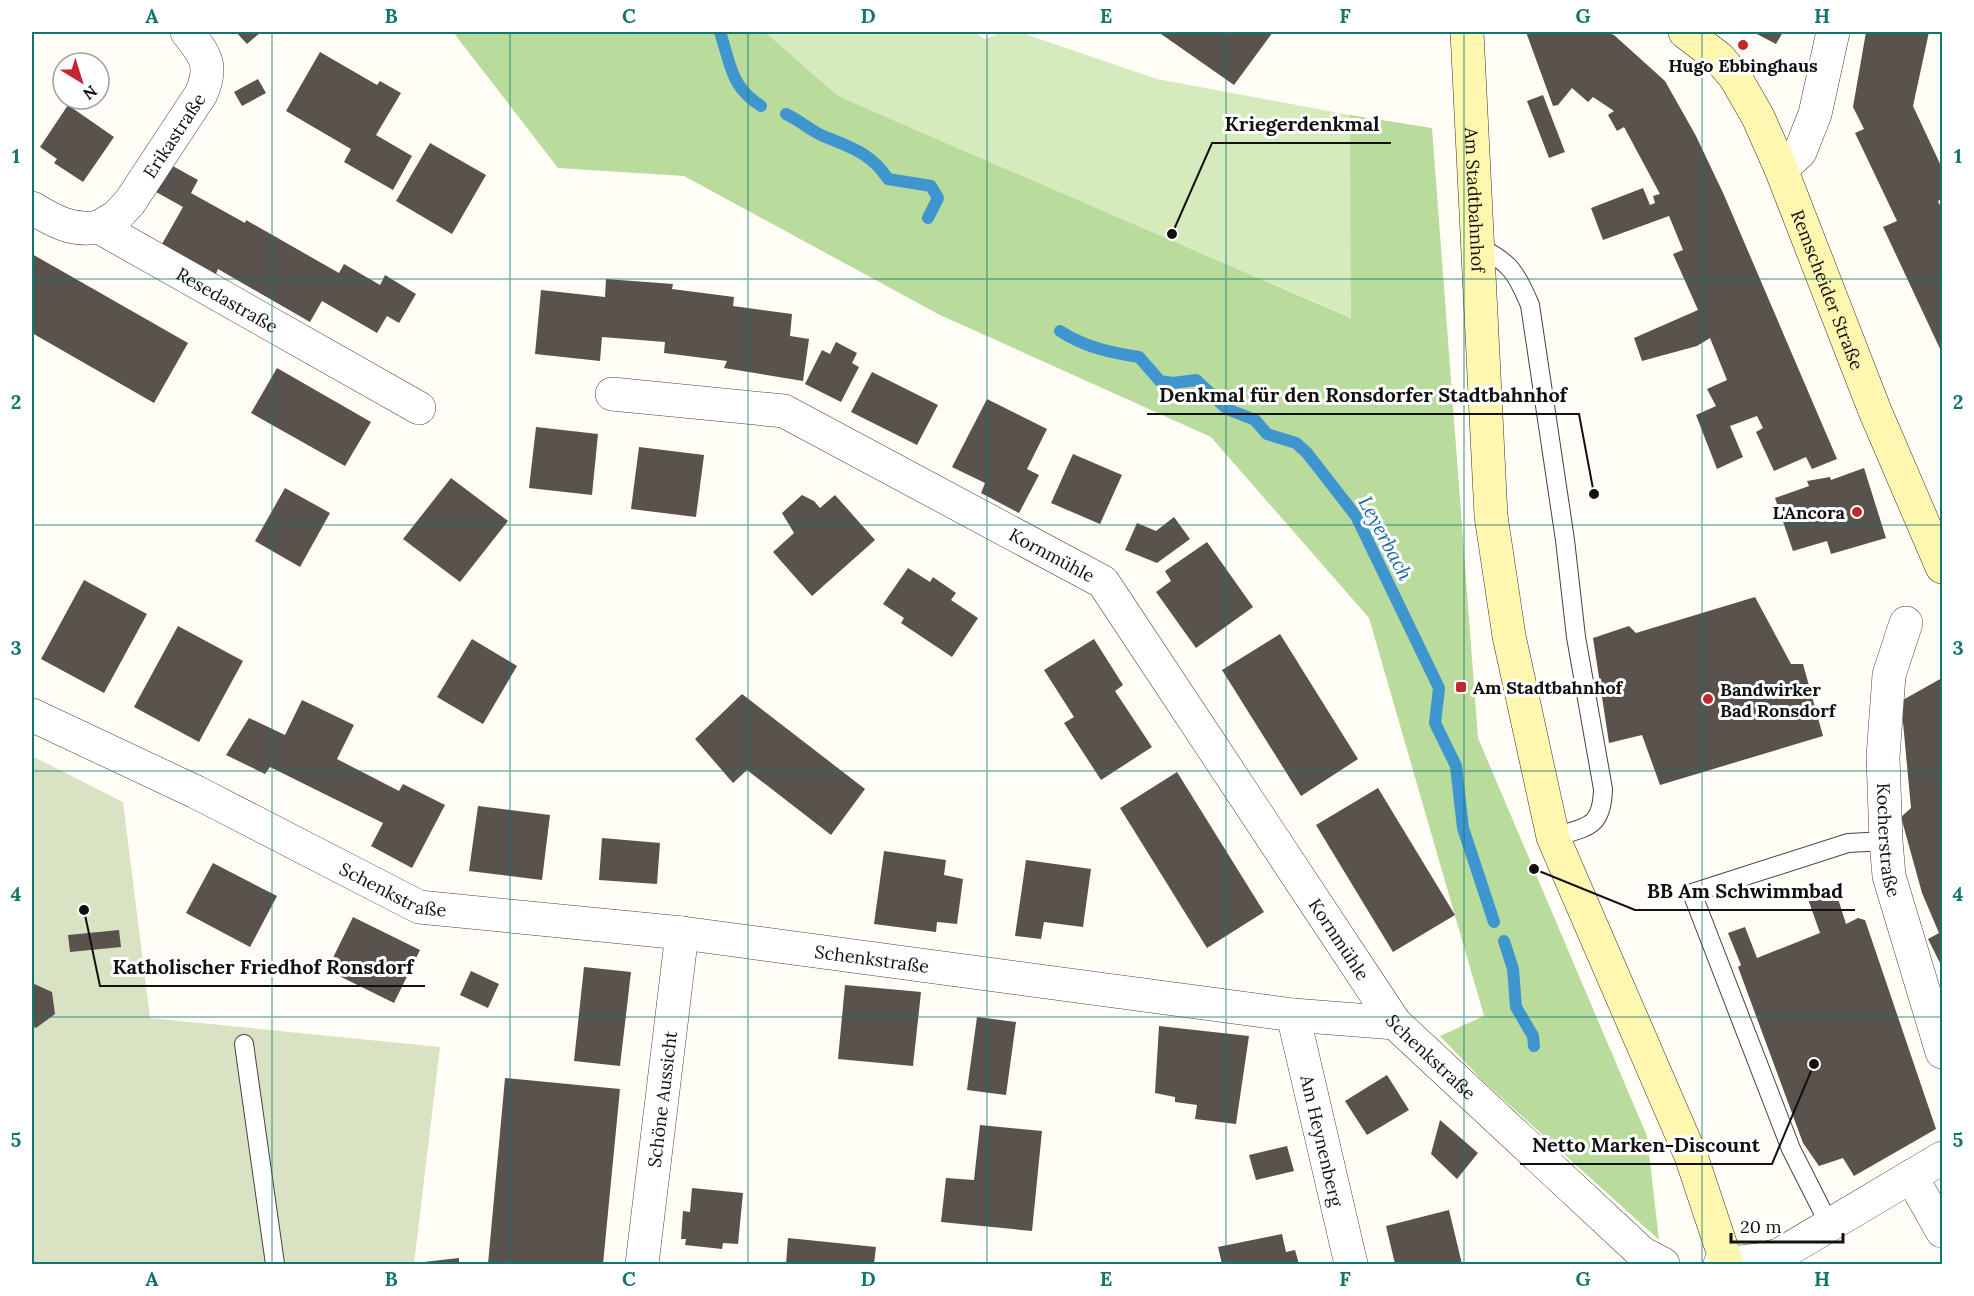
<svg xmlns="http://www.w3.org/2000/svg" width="1974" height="1296" font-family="Lora,serif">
<rect width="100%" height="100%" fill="#fffdf5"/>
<path fill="#d5ebbd" d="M765,32H973L985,39L1004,32H1019L1157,79L1350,115L1352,318L838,96Z"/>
<path fill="#b9dc9c" d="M453,32H765L838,96L1351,318L1350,115L1432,128L1478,738L1647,1136L1659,1240L1482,1080L1440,1036L1484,1016L1369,618L1211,437L940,315L684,176L558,168Z"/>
<path fill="#d9e3c4" d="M32,756L123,802L150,1018L440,1047L414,1264H32Z"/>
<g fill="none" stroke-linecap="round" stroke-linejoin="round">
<g stroke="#3f96cf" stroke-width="12">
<path d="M720,32C731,65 730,86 761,106"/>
<path d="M786,114C799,120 810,130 823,136C850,147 871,153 888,179L931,186L938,198L928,218"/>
<path d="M1060,331C1084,347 1112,353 1139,357L1160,381L1173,383L1196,380L1227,409L1255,420L1267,434L1296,443L1307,453L1356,516L1439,688L1435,723L1456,766L1463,828L1494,922"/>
<path d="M1504,941L1513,969L1516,1007L1533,1036L1534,1046"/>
</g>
</g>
<g fill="#5a524d">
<path d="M236,32H261L247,44Z"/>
<path d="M1163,32H1273L1234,85L1161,34Z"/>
<path d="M1526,32H1605L1614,35L1665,81L1696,136L1724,195L1837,459L1812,469L1806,457L1774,471L1756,432L1763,428L1757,416L1730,426L1743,457L1717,469L1696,415L1716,406L1707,389L1727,380L1710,338L1697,346L1642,361L1634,338L1698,310L1673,254L1683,250L1669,216L1603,240L1591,208L1643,188L1650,205L1655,203L1653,196L1660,194L1624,127L1617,131L1608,115L1614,111L1593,97L1588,102L1572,88L1558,105L1553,106Z"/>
<path d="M1753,32H1783L1776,44Z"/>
<path d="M1866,32H1929L1913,106L1942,168V199L1938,201L1942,210V353L1883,227L1897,221L1855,133L1864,129L1853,107Z"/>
<path d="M320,52L377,85L380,81L401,93L376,135L412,156L393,190L344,162L351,149L286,111Z"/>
<path d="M258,79L266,93L242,106L234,92Z"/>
<path d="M1543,95L1565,152L1549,158L1527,101Z"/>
<path d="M68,105L114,137L83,182L54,163L57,159L40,147Z"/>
<path d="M430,143L486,175L452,234L396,201Z"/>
<path d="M171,165L198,180L191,193L245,223L246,220L339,273L344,264L380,285L385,275L416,294L399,323L387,316L377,333L322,301L310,322L218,269L216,274L162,244L183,207L156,192Z"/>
<path d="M32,254L188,343L154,403L32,333Z"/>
<path d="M606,279L673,284L672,289L734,297L733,306L792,314L790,336L809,339L803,381L724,368L727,361L664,353L665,342L602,337L600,361L535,354L541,290L605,297Z"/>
<path d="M836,342L857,353L852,363L859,367L841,402L805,384L822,350L830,354Z"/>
<path d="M277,368L371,422L345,466L251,413Z"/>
<path d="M872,372L938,405L917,445L851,412Z"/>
<path d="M987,399L1047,429L1027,469L1039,475L1019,513L981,493L985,483L952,467Z"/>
<path d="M536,427L598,434L592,495L529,488Z"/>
<path d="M639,447L704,455L696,517L631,509Z"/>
<path d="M1073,454L1122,475L1100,524L1051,503Z"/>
<path d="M1864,468L1886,538L1831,554L1827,541L1793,551L1775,498L1809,486L1807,481L1830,477L1831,480Z"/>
<path d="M451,478L508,521L460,582L403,539Z"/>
<path d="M285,488L330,513L300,567L255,541Z"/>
<path d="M802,495L814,501L820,508L835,495L875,540L812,596L773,552L794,533L782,513Z"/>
<path d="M1174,517L1190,539L1157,563L1125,550L1137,523L1156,531Z"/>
<path d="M1207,542L1253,607L1196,648L1156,592L1171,581L1165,571Z"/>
<path d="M908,568L930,582L933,577L956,593L951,600L978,618L952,657L901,623L904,618L883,604Z"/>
<path d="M84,580L147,614L104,693L41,659Z"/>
<path d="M1755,597L1791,664H1803L1823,736L1660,785L1642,735L1609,743L1593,638L1629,626L1636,633Z"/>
<path d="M178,626L243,661L199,742L134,707Z"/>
<path d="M1280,634L1358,759L1301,796L1222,670Z"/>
<path d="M472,639L517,666L483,724L437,697Z"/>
<path d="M1094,639L1123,685L1115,691L1152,747L1101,780L1064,723L1074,717L1044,670Z"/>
<path d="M1942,678V967L1928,939L1939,933L1922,893L1901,817L1911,808L1901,701Z"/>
<path d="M742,694L865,789L831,835L747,770L733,783L695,739Z"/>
<path d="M302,700L354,725L337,759L399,791L403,784L445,805L412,868L371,846L383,823L270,767L265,774L226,755L249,718L285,735Z"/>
<path d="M1177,772L1264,912L1207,948L1120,808Z"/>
<path d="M1378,788L1455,915L1393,952L1316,825Z"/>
<path d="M478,806L550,815L542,880L469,871Z"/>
<path d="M602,838L660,843L657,884L599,880Z"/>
<path d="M884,851L946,860L944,875L963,879L957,924L937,922L936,932L874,924Z"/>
<path d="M1026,860L1091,869L1083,927L1044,922L1041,939L1015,936Z"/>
<path d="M213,863L277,896L250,947L186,913Z"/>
<path d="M1835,889L1846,924L1858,918L1865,920L1936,1129L1854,1176L1843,1158L1819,1166L1803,1143L1738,967L1741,965L1728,933L1745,927L1757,958L1820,933L1808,899Z"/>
<path d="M353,917L420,950L394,1003L327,970Z"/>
<path d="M119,930L121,947L70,952L68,935Z"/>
<path d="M584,967L631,972L620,1066L574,1061Z"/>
<path d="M471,971L499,984L488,1008L460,995Z"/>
<path d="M32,983L52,992L55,1014L36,1028L32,1026Z"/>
<path d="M845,985L921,992L913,1066L838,1059Z"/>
<path d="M977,1017L1016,1022L1006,1095L967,1090Z"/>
<path d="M1159,1026L1249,1036L1236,1124L1195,1119L1197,1105L1175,1102V1097L1155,1093Z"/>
<path d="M1387,1075L1409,1110L1367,1135L1345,1101Z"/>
<path d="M505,1078L620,1089L603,1264H488Z"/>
<path d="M1440,1120L1478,1153L1457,1179L1431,1154Z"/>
<path d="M980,1125L1042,1131L1032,1231L941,1222L946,1178L974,1180Z"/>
<path d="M1287,1146L1294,1171L1256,1180L1249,1155Z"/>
<path d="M692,1188L743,1193L738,1244L723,1243L722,1249L685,1245L686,1239H681L683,1211L690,1212Z"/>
<path d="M1449,1210L1462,1264H1395L1386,1226Z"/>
<path d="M1282,1234L1286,1252L1295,1250L1299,1264H1222L1218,1247Z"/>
<path d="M788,1238L876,1247L874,1264H786Z"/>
<path d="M459,1258V1264H416L415,1263Z"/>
</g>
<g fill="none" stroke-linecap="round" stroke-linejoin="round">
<defs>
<g id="lane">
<path d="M1477,246C1510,262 1516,272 1530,305L1565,540L1576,637L1603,789C1602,829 1586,827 1553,837"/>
<path d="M244,1044L275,1264"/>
<path d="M1829,1224L1791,1149L1692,893L1848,843L1886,841"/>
</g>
<g id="street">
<path d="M1781,169L1800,152L1815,114L1833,32"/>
<path id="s1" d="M32,208C54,221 72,232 99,227L419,408"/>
<path id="s2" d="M99,227L117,216L130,202L201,94C214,65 205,55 187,32"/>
<path id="s3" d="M612,394L784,411L1103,582L1395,1023L1642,1253L1663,1264"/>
<path id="s4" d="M1906,623L1889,675L1883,757L1886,841L1889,876L1942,1052"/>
<path id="s5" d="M32,715L196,792L419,907L682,933L1293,1015L1395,1023"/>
<path id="s6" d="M1293,1015L1351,1264"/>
<path d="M1911,1176L1942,1231"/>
<path id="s7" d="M642,1264L682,933"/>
<path d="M1720,1264L1759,1260L1779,1255L1942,1158"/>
</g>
<g id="secondary">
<path id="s8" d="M1467,32L1491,516L1509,636L1553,837L1691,1156L1727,1264"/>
<path id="s9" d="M1685,32L1719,58L1735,77L1758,117L1781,169L1875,411L1942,567"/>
</g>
</defs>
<use href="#lane" stroke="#444" stroke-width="20"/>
<use href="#street" stroke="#444" stroke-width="34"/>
<use href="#secondary" stroke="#333" stroke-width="34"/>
<use href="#lane" stroke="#fff" stroke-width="18"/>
<use href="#street" stroke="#fff" stroke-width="33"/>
<use href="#secondary" stroke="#fff6b0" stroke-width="33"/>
</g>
<path fill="none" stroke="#0f766e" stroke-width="1.5" stroke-opacity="0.55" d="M272,32V1264M510,32V1264M748,32V1264M987,32V1264M1226,32V1264M1464,32V1264M1702,32V1264M32,279H1942M32,525H1942M32,771H1942M32,1017H1942"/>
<g fill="#c4262e" stroke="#fff" stroke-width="2">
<circle cx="1743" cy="45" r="6"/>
<circle cx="1857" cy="512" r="6"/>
<rect x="1455" y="681" width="12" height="12" rx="3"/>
<circle cx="1708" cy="699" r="6"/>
</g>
<g text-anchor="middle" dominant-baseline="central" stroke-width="6" stroke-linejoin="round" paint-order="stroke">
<g font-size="18" font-weight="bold" fill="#111" stroke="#fff" text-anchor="start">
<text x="1743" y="65" text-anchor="middle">Hugo Ebbinghaus</text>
<text x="1845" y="512" text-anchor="end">L'Ancora</text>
<text x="1473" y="687">Am Stadtbahnhof</text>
<text x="1720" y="689">Bandwirker<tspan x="1720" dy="21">Bad Ronsdorf</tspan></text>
</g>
<g font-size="18" fill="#111" stroke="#fff">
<text stroke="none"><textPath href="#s2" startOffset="120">Erikastraße</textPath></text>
<text stroke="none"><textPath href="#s8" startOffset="168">Am Stadtbahnhof</textPath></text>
<text stroke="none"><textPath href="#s9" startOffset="300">Remscheider Straße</textPath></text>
<text stroke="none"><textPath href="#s1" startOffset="219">Resedastraße</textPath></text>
<text stroke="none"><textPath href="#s3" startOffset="477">Kornmühle</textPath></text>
<text stroke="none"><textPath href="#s4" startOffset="220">Kocherstraße</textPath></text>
<text stroke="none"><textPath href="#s5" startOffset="402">Schenkstraße</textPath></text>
<text stroke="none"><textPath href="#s3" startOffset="963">Kornmühle</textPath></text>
<text stroke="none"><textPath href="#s5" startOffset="888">Schenkstraße</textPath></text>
<text stroke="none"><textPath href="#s3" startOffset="1113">Schenkstraße</textPath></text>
<text stroke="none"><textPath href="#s7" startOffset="166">Schöne Aussicht</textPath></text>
<text stroke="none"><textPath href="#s6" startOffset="129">Am Heynenberg</textPath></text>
</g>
<g font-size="20" font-style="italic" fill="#1768a6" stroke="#fff">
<text transform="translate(1386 538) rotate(62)">Leyerbach</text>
</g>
</g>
<path fill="none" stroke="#111" stroke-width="2" d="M1172 234L1212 143H1391M1594 494L1579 414H1147M1534 869L1635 910H1855M84 910L100 986H425M1814 1064L1772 1164H1520"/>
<g fill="#111" stroke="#fff" stroke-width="2">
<circle cx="1172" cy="234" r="6"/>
<circle cx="1594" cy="494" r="6"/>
<circle cx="1534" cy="869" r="6"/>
<circle cx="84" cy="910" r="6"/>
<circle cx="1814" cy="1064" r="6"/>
</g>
<g font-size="20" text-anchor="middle" font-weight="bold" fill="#111" stroke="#fff" stroke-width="6" stroke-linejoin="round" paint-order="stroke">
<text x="1302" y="131">Kriegerdenkmal</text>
<text x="1363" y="402">Denkmal für den Ronsdorfer Stadtbahnhof</text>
<text x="1745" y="898">BB Am Schwimmbad</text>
<text x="263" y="974">Katholischer Friedhof Ronsdorf</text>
<text x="1646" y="1152">Netto Marken-Discount</text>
</g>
<rect width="1974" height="1296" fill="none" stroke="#ffffff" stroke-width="66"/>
<g transform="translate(81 81) rotate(142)"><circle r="28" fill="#ffffff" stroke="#a0a0a0" stroke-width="1.5"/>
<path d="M0-4.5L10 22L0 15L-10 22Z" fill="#c4262e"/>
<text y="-9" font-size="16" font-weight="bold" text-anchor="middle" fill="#111111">N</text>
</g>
<path d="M1731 1233v9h112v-9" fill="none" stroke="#111111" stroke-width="3"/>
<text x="1740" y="1233" font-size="18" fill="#111111" stroke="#ffffff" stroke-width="4.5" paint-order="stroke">20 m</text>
<rect x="33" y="33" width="1908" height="1230" fill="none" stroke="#0f766e" stroke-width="2"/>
<g font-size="20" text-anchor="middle" font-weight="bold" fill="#0f766e">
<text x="152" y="23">A</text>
<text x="391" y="23">B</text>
<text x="629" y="23">C</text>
<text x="868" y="23">D</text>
<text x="1106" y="23">E</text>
<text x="1345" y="23">F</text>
<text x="1583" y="23">G</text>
<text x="1822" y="23">H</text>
<text x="16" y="163">1</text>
<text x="1958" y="163">1</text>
<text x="16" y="409">2</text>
<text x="1958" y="409">2</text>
<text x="16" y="655">3</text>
<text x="1958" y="655">3</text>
<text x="16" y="901">4</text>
<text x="1958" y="901">4</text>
<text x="16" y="1147">5</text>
<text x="1958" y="1147">5</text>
<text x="152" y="1286">A</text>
<text x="391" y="1286">B</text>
<text x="629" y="1286">C</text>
<text x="868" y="1286">D</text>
<text x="1106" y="1286">E</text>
<text x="1345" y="1286">F</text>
<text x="1583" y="1286">G</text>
<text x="1822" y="1286">H</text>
</g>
</svg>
